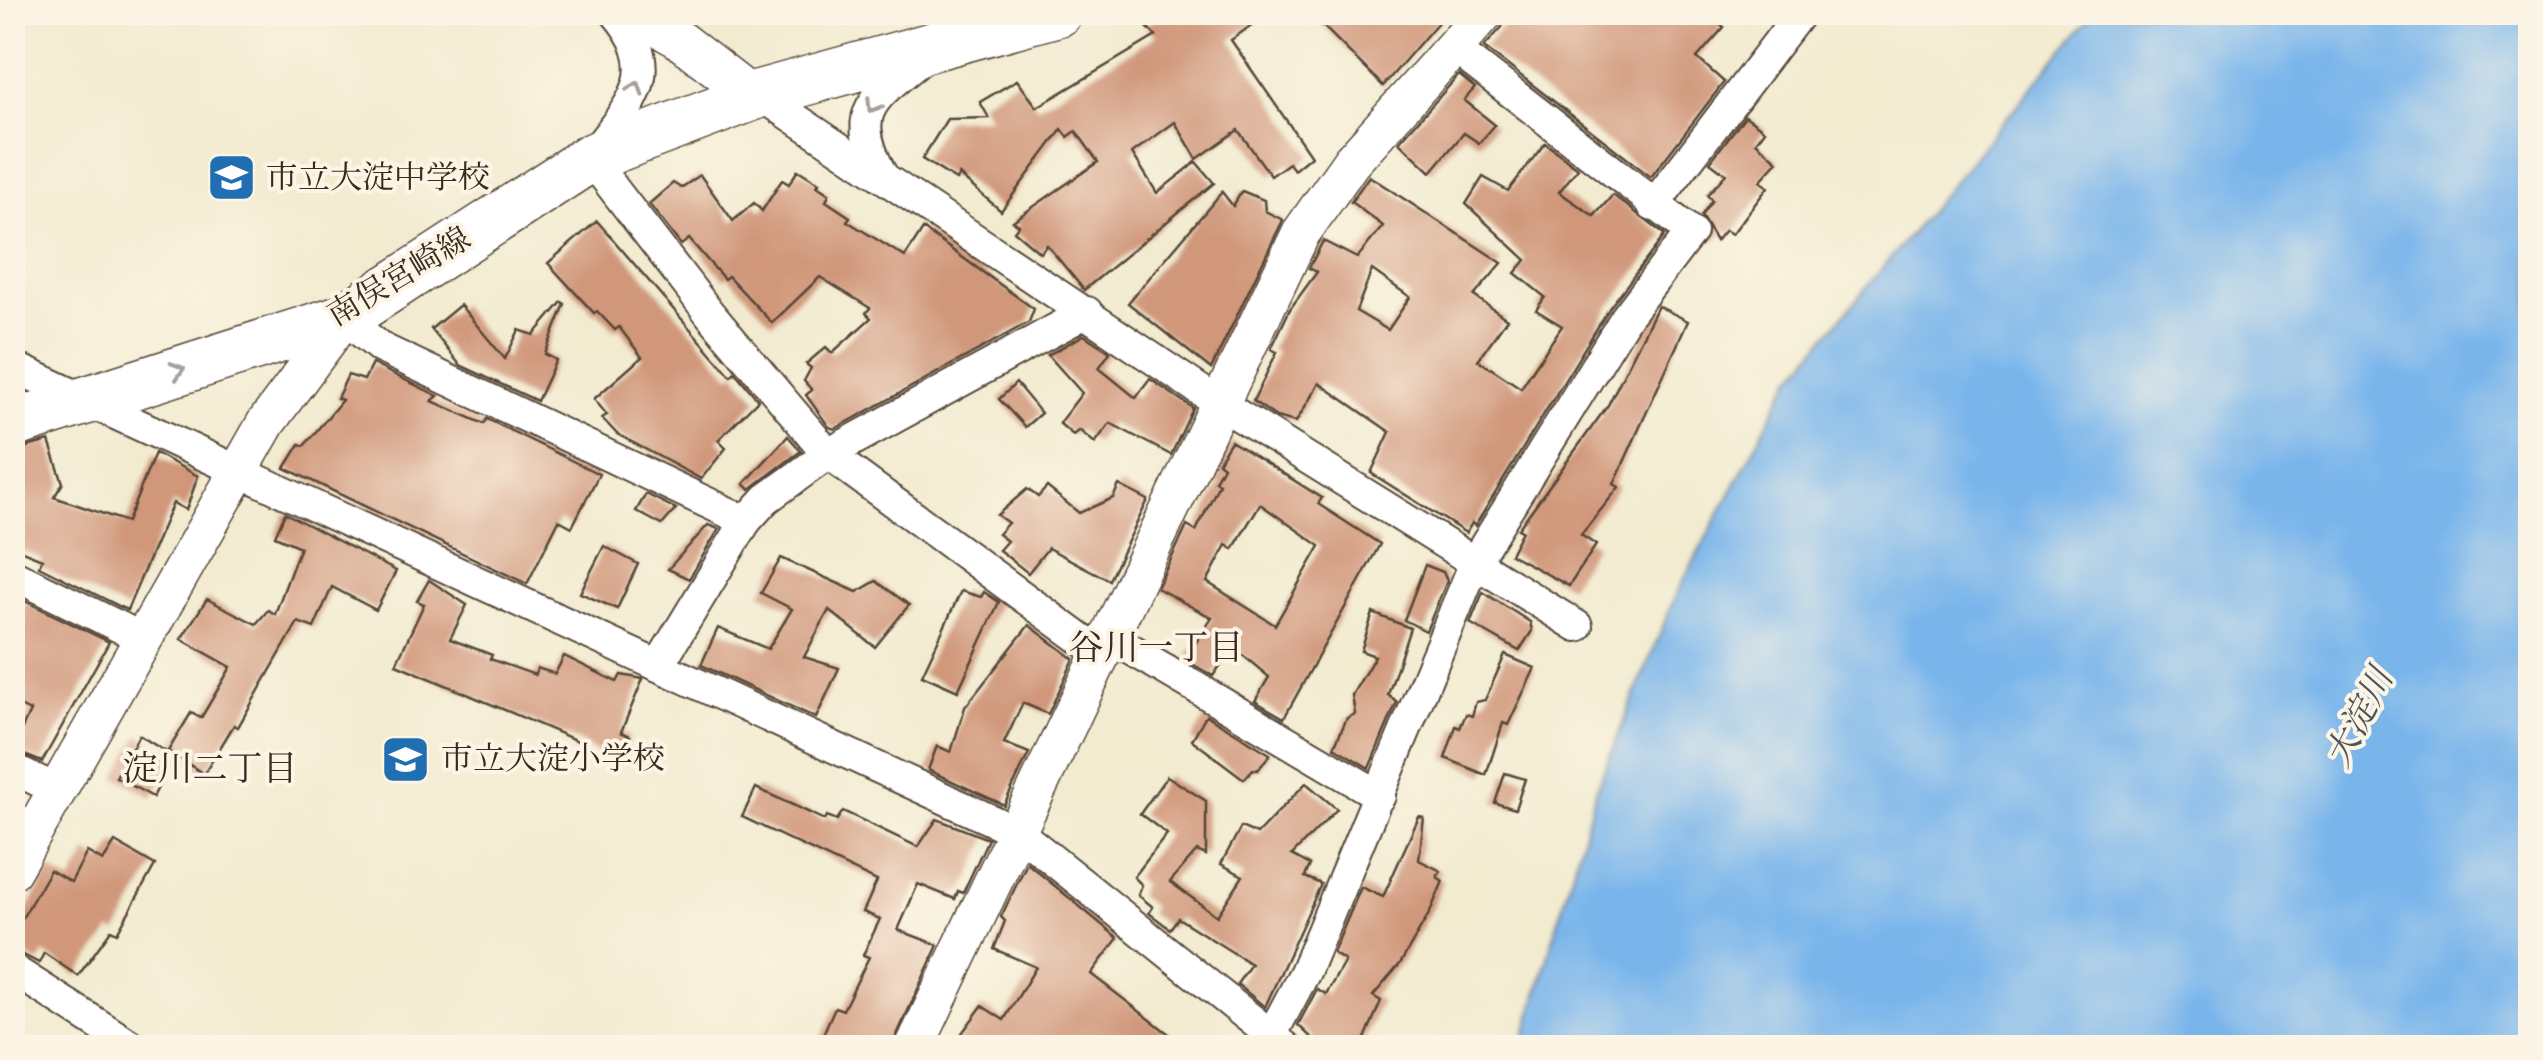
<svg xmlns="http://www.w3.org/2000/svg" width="2543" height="1060" font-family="'Libre Bodoni','Noto Serif JP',serif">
<rect width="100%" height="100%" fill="#fcf5e5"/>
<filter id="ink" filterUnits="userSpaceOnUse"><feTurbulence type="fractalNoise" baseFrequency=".01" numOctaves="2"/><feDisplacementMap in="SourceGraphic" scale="20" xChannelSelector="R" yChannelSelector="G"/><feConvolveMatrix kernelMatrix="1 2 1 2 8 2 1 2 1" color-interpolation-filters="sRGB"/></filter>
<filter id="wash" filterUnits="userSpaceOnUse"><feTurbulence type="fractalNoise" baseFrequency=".0048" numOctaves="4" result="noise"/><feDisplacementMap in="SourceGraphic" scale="40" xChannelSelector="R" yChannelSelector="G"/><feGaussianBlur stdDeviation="2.25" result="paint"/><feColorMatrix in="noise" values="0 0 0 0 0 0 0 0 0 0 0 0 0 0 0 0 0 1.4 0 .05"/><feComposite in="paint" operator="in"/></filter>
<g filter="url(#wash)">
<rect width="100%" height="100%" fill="#f2ebd0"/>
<path fill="#79b5eb" stroke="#5a7084" stroke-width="2.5" d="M2093,13H2530V1047H1522L1596,790L1675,597L1791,379Z"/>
<g id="blocks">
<g fill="#d0977a" fill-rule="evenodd">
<path d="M1166,12H1270L1231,40L1311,156L1294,170L1289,163L1271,176L1238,130L1197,159L1175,122L1132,153L1157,193L1196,162L1214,183L1084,290L1047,245L1040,253L1014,231L1019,225L1013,221L1098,162L1076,131L1068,137L1062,129L1001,211L959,175L956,180L922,159L947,119L989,118L980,102L1017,80L1037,107L1156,36L1145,25Z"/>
<path d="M1309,12H1454L1450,17L1446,13L1383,86Z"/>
<path d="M1507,12H1707L1724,27L1697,58L1724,82L1651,177L1484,47L1502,27Z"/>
<path d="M1459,75L1475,88L1464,100L1495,125L1479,143L1464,133L1431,172L1399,142Z"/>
<path d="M1745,116L1765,130L1756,142L1778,161L1760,181L1768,187L1732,234L1725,230L1716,241L1701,216L1712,200L1707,195L1726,174L1710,162Z"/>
<path d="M1545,143L1578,168L1559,192L1594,216L1613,195L1665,235L1610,307L1475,526L1472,523L1466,533L1371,473L1390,432L1319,383L1296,422L1276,417L1253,401L1277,352L1271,349L1290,309L1317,272L1309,268L1323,241L1357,258L1383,226L1351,202L1369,176L1502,263L1474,296L1507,319L1478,360L1521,388L1562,326L1536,310L1545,297L1515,273L1526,260L1466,204L1483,177L1508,191ZM1372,270L1410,297L1388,330L1356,311Z"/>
<path d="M798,170L819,183L817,186L829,194L826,201L850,217L847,221L905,257L923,229L1034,309L1029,322L835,429L829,427L806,395L812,390L804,381L811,368L806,364L826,347L832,353L871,318L866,313L870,308L820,277L772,323L728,276L724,279L689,239L681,245L649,204L673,183L681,188L700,175L733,221L754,203L762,211L782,180L789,184Z"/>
<path d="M1242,191L1264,200L1265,211L1283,220L1211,369L1128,303L1222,192L1233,206Z"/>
<path d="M597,221L731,376L735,372L758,400L718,440L726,448L701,479L617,434L602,418L607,415L594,399L642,357L619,327L615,330L597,311L594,313L548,263Z"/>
<path d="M562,302L565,304L545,354L556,360L537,401L460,365L431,329L460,305L505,359L519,330L534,335Z"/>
<path d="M1658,306L1688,321L1614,484L1619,487L1581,535L1596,545L1569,586L1510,554L1522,531L1518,529L1608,405Z"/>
<path d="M1084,335L1110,352L1099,368L1136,398L1150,379L1193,408L1171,455L1110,423L1095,443L1079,430L1073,435L1059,423L1082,393L1048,355Z"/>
<path d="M372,364L438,396L432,401L484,424L487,419L599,474L572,527L559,520L527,584L285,468L300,444L304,446L342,400L337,398L348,375L364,380Z"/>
<path d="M1016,383L1041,413L1025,427L999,399Z"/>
<path d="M788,436L801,451L750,489L744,484Z"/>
<path d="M49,441L63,483L54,497L127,522L155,453L198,476L186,510L173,503L127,610L39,566L42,559L12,547V451Z"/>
<path d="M1231,441L1322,498L1318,504L1380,544L1284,718L1255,701L1269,677L1233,647L1213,676L1189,662V653L1212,618L1157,588L1187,526L1196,531L1219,484L1215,481L1223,466L1218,462ZM1260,504L1320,546L1275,625L1207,582L1226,545L1233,549Z"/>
<path d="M1119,485L1148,500L1109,580L1048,548L1028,573L999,550L1007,541L998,534L1008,523L997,515L1027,489L1038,497L1047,487L1079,513L1113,498Z"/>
<path d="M646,494L676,509L662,525L636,511Z"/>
<path d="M285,513L396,571L376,610L332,587L314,628L298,622L238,727L234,725L204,774L168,751L191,713L201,718L231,667L181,639L207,599L256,624L268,610L275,614L300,547L275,536Z"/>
<path d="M708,525L719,529L689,579L668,569Z"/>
<path d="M604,546L638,564L617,609L580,593Z"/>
<path d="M781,558L857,592L876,581L909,605L875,647L829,610L804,657L839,668L816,718L701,665L718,628L768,649L792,609L761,593Z"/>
<path d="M1425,565L1443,572L1447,581L1426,631L1404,620Z"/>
<path d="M429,580L467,605L450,639L492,655L490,659L535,675L537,668L555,674L564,656L617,682L621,675L643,679L621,732L630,736L621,757L609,752L607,758L578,741L396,664L424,604L417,601Z"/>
<path d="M961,591L981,597L984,592L999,602L958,691L922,675Z"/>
<path d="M1483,592L1530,622L1532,631L1519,651L1470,623Z"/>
<path d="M25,601L109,642L42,762L12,750L30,711L12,702V627Z"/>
<path d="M1373,613L1410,628L1388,695L1397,702L1369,768L1334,747L1347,718L1355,714L1352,695L1375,656L1361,651Z"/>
<path d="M1029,625L1074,659L1048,714L1023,703L1004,743L1029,753L1004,805L928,770L937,746L951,752L965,707Z"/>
<path d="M1505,655L1535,668L1508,725L1503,723L1486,775L1445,758L1456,726L1460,728L1466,714L1472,716L1476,702L1485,700Z"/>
<path d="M1206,715L1270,754L1258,770L1253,769L1244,779L1192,740Z"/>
<path d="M139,735L174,757L153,797L116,777Z"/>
<path d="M1505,773L1525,779L1515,809L1495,803Z"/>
<path d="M1167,776L1206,801V855L1197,851L1170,882L1217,916L1243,876L1221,864L1241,827L1257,834L1306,783L1337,809L1292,855L1310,865L1305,877L1321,884L1265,1007L1237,984L1251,964L1178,918L1170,929L1149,913L1153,907L1138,895L1142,885L1134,877L1167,834L1140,814Z"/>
<path d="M756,788L825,820L827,816L837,820L843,811L918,847L937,819L988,839L963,893L958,891L955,899L918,884L898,930L938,945L891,1048H817L835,1007L843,1010L869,957L863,955L880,919L863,912L877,881L742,817Z"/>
<path d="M1419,817L1424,818L1419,860L1441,871L1437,877L1443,881L1430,912L1400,964L1373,996L1381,1001L1361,1048H1313L1315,1041L1298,1025L1317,989L1326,994L1345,961L1333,953L1361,887L1383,897Z"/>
<path d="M115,842L155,865L117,933L111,930L78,976L44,953L39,963L12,949V936L50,870L71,882L87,852L103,861Z"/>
<path d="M1027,863L1118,938L1091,974L1169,1034L1159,1048H951L982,1006L1004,1020L1036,967L994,949L1005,921L1001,917Z"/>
</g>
</g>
</g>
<g filter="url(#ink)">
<use href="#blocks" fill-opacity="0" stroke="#564739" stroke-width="2.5"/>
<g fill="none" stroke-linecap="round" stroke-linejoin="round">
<defs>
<g id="minor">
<path d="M615,12C668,73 629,105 590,158L710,314L828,454L1104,656"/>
<path d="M759,94L1222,405L1577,626"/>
<path d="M883,177C848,111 871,100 923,58"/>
<path d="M1653,206L1801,12"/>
<path d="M344,318L381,348L746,521"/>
<path d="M12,366L1019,833L1287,1048"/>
<path d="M12,574L144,639"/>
<path d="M1112,638L1380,796"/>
<path d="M658,666L746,521L766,499L828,454L1087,312"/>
<path d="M12,768L59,791"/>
<path d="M12,969L135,1048"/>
<path d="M1272,1034L1305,972L1476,560L1626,317L1691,232L1453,47"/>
</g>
<g id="tertiary">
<path d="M630,12L677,38L743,89L759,94"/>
<path d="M12,870L266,423L344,318"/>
<path d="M914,1048L1301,233L1351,162L1485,12"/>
</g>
<path id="primary" d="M12,424L344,318L590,158L759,94L1058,12"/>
</defs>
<use href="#minor" stroke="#564739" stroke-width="34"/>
<use href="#tertiary" stroke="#564739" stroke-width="41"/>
<use href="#primary" stroke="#564739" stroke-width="51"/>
<use href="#minor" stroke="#fff" stroke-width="30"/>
<use href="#tertiary" stroke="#fff" stroke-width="38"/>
<use href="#primary" stroke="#fff" stroke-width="48"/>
</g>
<defs><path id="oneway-chevron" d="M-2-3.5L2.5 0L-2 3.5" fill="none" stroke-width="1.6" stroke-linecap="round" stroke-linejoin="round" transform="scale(2.5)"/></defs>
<g stroke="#a79f9a">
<use href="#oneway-chevron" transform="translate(636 88) rotate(-70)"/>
<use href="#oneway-chevron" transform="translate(873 106) rotate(122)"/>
<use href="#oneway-chevron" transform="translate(178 370) rotate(-18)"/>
</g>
</g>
<defs>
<symbol id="school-square" viewBox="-11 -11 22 22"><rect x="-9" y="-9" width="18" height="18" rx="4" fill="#1f6fb2" stroke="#fcf5e5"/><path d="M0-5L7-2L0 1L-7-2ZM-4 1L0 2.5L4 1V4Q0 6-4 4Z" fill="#fff"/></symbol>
</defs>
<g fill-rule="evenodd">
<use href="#school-square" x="204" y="150" width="55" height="55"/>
<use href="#school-square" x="378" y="732" width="55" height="55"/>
</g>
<g text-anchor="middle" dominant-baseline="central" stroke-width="8" stroke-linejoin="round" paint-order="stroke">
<g font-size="32" fill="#3b2a1e" stroke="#fcf5e5" text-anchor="start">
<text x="266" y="178">市立大淀中学校</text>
<text x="441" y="759">市立大淀小学校</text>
</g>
<g font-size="32" fill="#3b2a1e" stroke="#fcf5e5">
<text transform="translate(399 277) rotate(-31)">南俣宮崎線</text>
</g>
<g font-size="35" fill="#3b2a1e" stroke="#fcf5e5">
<text x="1156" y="648">谷川一丁目</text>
<text x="210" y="769">淀川二丁目</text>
</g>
<g font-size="35" font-style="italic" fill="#4e545c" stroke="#fcf5e5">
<text transform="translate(2360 718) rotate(-63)">大淀川</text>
</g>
</g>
<rect width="2543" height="1060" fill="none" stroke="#fcf5e5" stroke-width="50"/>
</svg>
